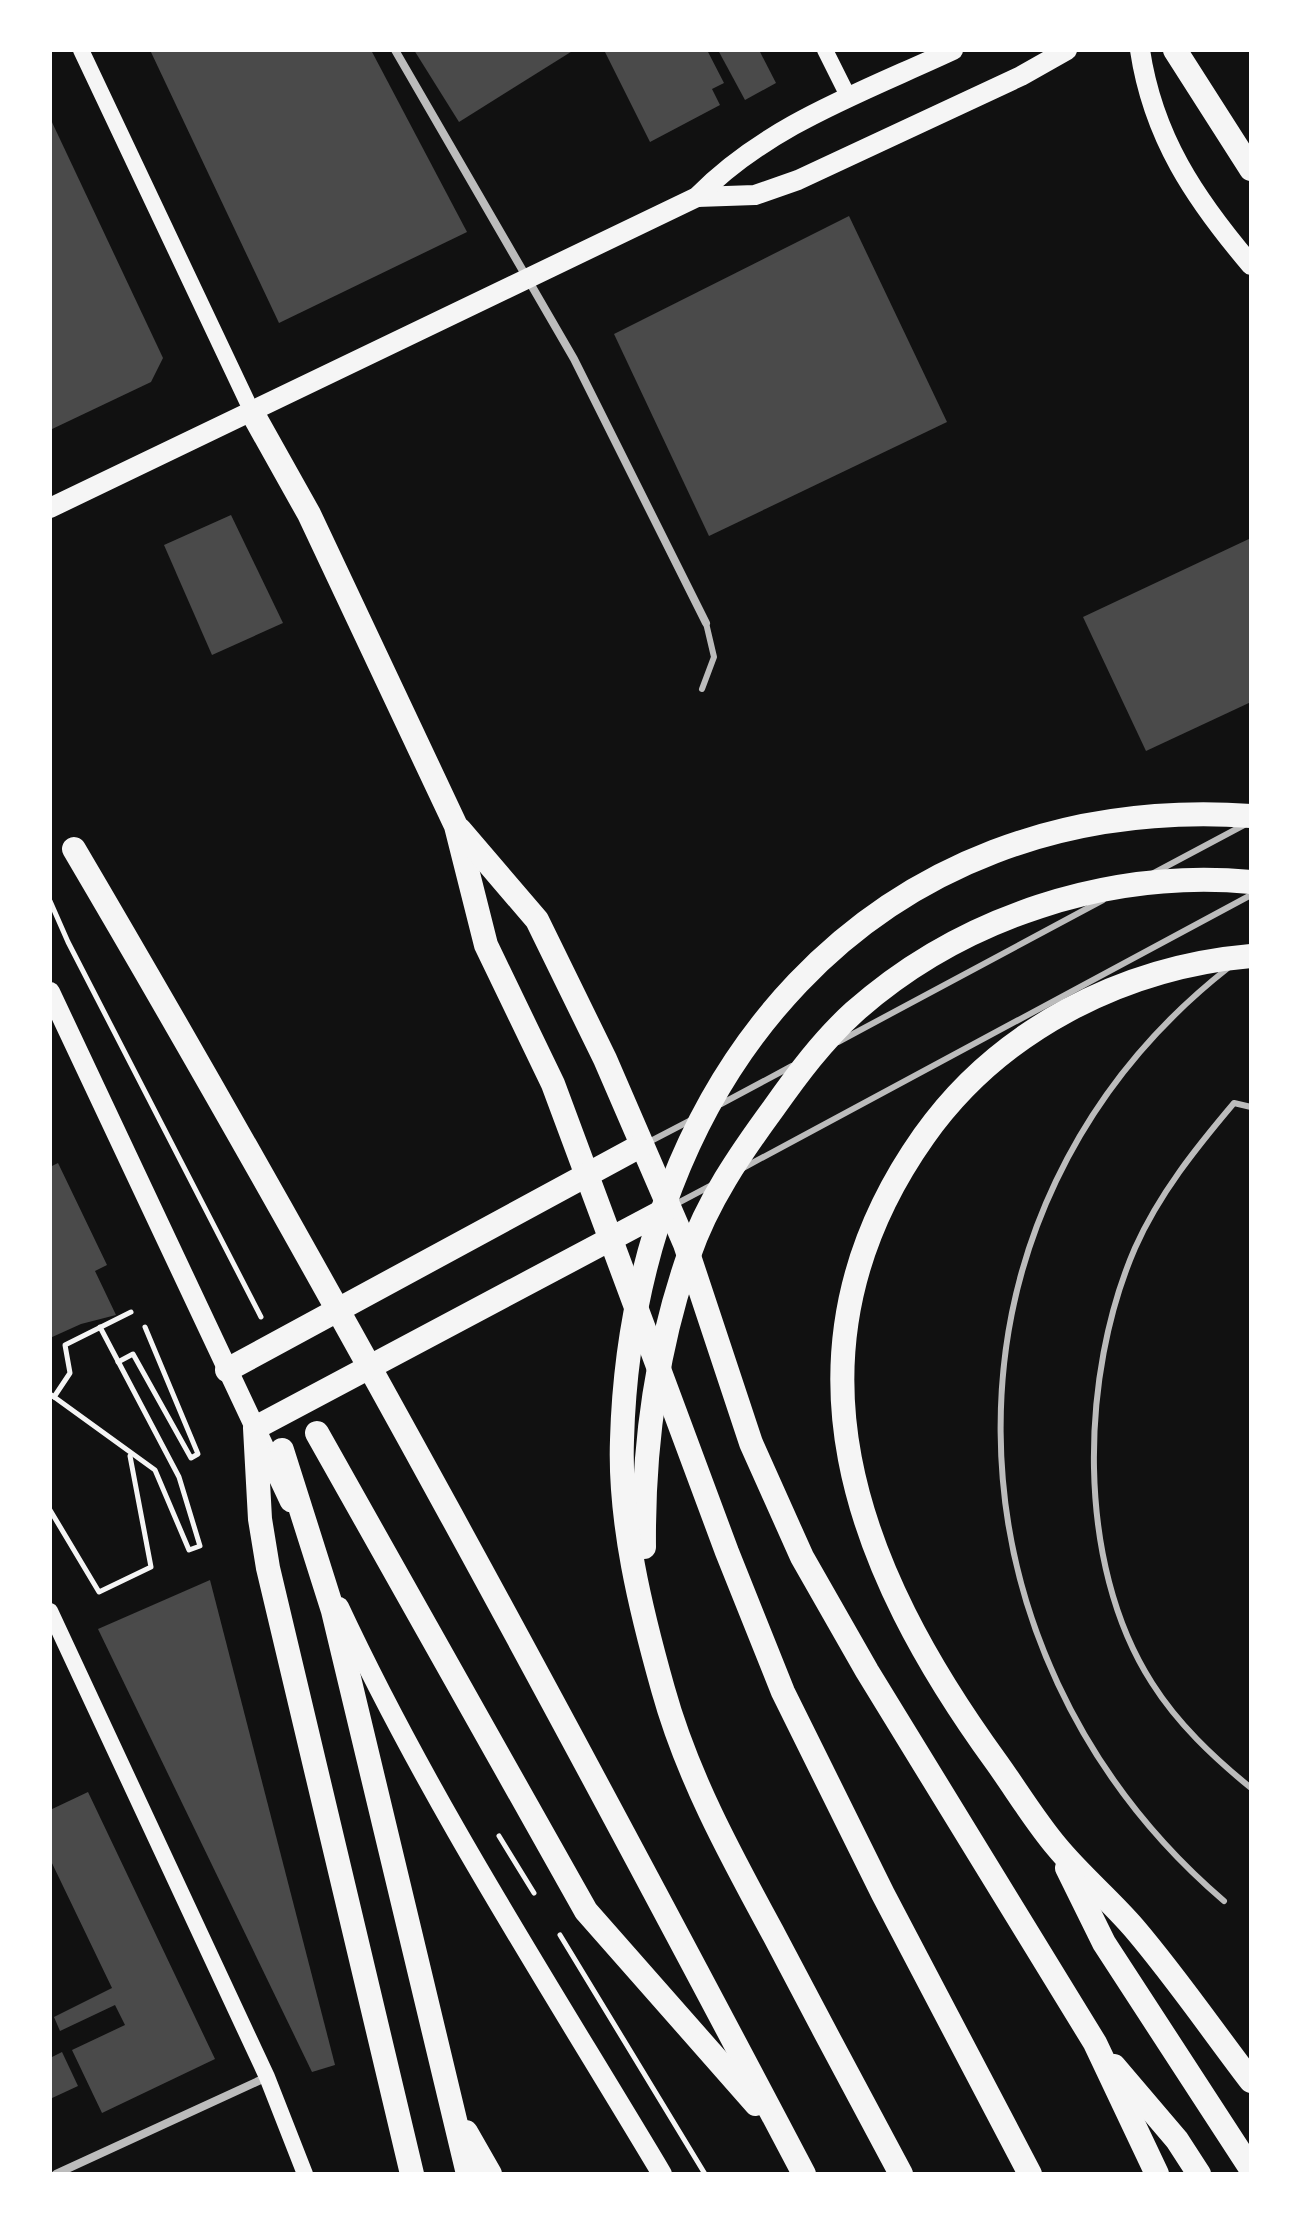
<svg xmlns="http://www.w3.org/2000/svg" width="1301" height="2224" font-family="'PT Sans',sans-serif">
<rect width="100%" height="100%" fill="#111"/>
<g fill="#4a4a4a">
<path d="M150,50H371L467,232L279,323Z"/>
<path d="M414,50H574L459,122Z"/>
<path d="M604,50H707L724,83L712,89L720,105L650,142Z"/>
<path d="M718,50H759L776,83L745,100Z"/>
<path d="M50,118L163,358L151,382L50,430Z"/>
<path d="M849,216L947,422L709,536L614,334Z"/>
<path d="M231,515L283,623L212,655L164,545Z"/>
<path d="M1251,538V702L1146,751L1083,617Z"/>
<path d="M58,1163L107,1265L95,1271L116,1315L81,1324L50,1338V1167Z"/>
<path d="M210,1580L335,2065L312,2072L98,1629Z"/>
<path d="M88,1792L215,2059L102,2113L72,2050L125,2025L115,2005L60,2031L54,2017L112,1988L50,1859V1810Z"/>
<path d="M62,2052L78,2086L50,2099V2058Z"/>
</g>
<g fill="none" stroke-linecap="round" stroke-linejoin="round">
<g stroke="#f5f5f5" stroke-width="5">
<path d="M50,901L68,942L261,1317"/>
<path d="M118,1362L133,1354L191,1458L198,1454L145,1327"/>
<path d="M50,1394L155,1470L189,1550L200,1546L179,1477L100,1327"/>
<path d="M54,1397L70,1373L65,1345L131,1312"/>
<path d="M50,1510L99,1592L151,1567L130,1456"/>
<path d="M499,1836L534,1893"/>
<path d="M560,1935L705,2174"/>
</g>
<g stroke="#bcbcbc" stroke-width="6">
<path d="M702,689L714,657L706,623"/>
<path d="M1152,874L1244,825"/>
<path d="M838,1042L1103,900"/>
<path d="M721,1104L792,1066"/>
<path d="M1251,1107L1234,1103C1196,1148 1159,1194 1135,1248C1080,1375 1075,1563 1152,1683C1178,1724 1213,1757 1251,1788"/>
<path d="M647,1143L697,1117"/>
<path d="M743,1168L1251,895"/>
<path d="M676,1204L712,1185"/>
<path d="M1224,1901C932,1651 919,1211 1228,968"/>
</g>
<g stroke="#bcbcbc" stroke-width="8">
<path d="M395,50L574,359L706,623"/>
<path d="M56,2174L267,2077"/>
</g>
<g stroke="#f5f5f5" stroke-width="16">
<path d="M81,50L253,414"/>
<path d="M825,50L849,98"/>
<path d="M50,1611L267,2077L305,2174"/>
</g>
<g stroke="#f5f5f5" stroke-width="20">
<path d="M1140,50C1153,137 1195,199 1251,265"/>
<path d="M697,197L755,195L798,180L1021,76L1067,50"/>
<path d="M50,508L697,197C767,125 863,92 953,50"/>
<path d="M50,992L290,1502"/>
<path d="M339,1607C431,1804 551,1988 662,2174"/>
</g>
<g stroke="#f5f5f5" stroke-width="24">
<path d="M1175,50L1251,169"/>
<path d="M253,414L309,514L456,826L486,945L553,1084L727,1552L783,1692L883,1894L1030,2174"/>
<path d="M460,830L537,920L605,1059L685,1244L751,1443L802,1557L867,1671L1095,2043L1157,2174"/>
<path d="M74,849C330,1284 569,1728 804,2174"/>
<path d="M1251,956C1123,967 999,1030 924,1136C770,1354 856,1569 997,1763C1017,1791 1035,1821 1057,1847C1081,1876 1110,1900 1134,1928C1175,1976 1212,2030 1251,2081"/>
<path d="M227,1370L642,1145"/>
<path d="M317,1433L586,1911L756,2104"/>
<path d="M282,1450L333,1611L468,2174"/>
<path d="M644,1547C643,1448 656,1349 689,1255C707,1202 740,1154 773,1109C797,1075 823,1040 854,1012C961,917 1109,869 1251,882"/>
<path d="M1067,1868L1104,1943L1251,2169"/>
<path d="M1114,2066L1177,2140L1199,2174"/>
<path d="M466,2132L490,2174"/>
<path d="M412,2174L268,1568L260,1519L255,1428L667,1209"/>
<path d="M901,2174C858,2094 816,2015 774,1935C731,1856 687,1776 663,1689C641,1611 619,1522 622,1440C632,1079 871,790 1251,816"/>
</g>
</g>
<rect width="1301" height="2224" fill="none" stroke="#ffffff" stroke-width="104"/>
</svg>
